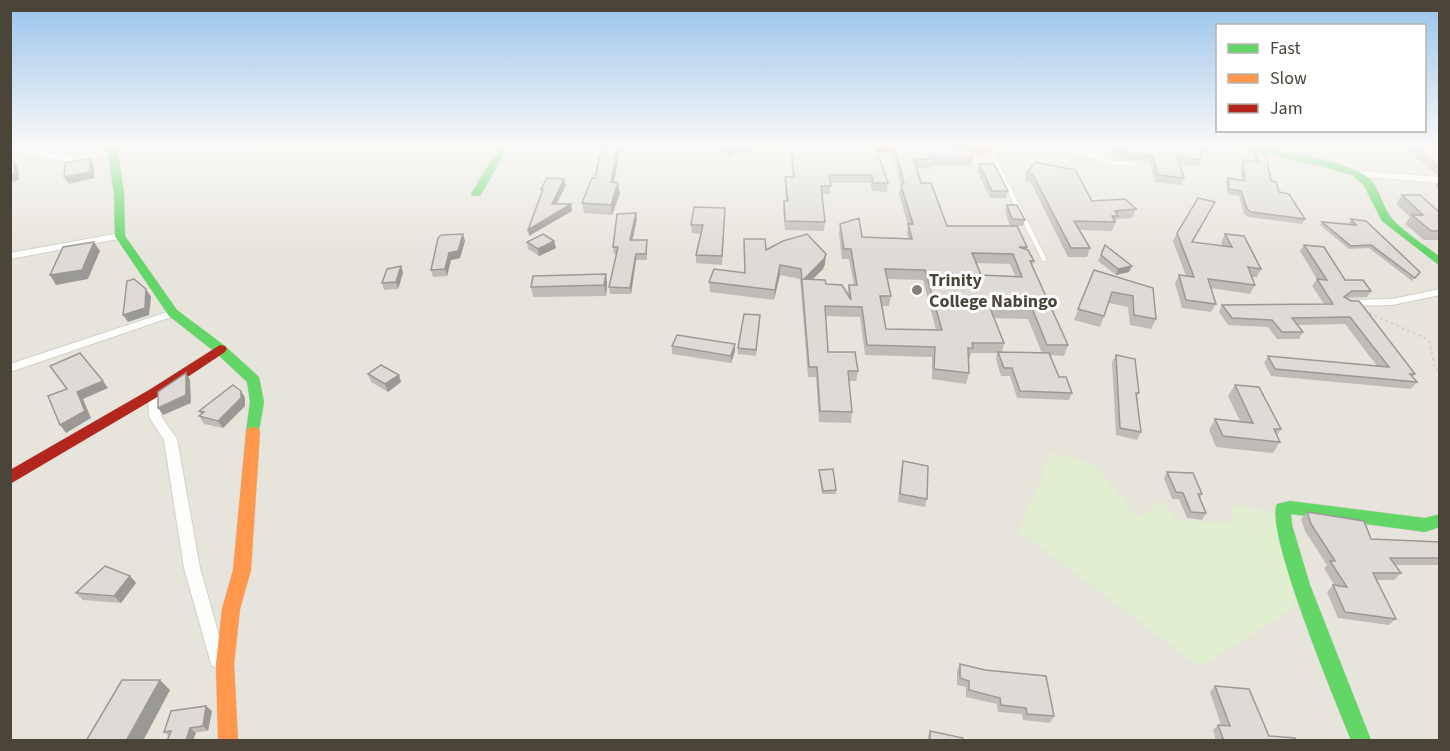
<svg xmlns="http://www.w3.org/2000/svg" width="1450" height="751" font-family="'Source Sans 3',sans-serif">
<rect width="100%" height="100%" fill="#f4f2ee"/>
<rect fill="#e7e4dc" x="11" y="146" width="1428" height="594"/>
<path fill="#e1eecf" d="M1052,452L1096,466L1137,518L1163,500L1177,520L1232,523V505L1282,514L1295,607L1200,667L1019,531Z"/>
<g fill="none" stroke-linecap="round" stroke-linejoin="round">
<defs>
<g id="lane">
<path d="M990,151L1044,259"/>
<path d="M1094,156L1106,162L1135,164"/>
</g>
<g id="street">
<path d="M1074,146H1095L1101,153L1097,157L1089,159L1073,153H990L986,151L990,149H1073ZM1081,148L1089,150L1092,153L1086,154L1080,151Z"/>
<path d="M10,147L74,156L111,149L115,151L74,162L10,152Z"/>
<path d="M1359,171L1440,177V183L1356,176L1355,174Z"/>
<path d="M120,233L123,234V238L10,259V253Z"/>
<path d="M1440,289V295L1392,305L1347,306L1342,303L1347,300L1392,299Z"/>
<path d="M173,310L178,313L177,315L10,372V364Z"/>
<path d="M154,389L160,393L161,416L177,439L200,568L226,660L224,666L218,668L212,666L210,660L184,568L164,440L149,417L148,393Z"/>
</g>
<g id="fast">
<path d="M107,146H117L124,194L125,236L177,310L225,346L259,377L264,402L258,436H248L246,432L250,402L247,382L215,352L169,316L115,236L114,194Z"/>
<path d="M500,146H509L480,196H472L471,194Z"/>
<path d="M1227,146C1257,146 1348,159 1370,179C1379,188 1382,205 1390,216C1398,228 1427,247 1440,257V266L1382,221L1363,184L1352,175L1320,166Z"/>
<path d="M1290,501L1425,518L1440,514V527L1425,532L1291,514L1292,525L1310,585L1371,740H1351C1337,705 1264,531 1277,504Z"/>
</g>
<g id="slow">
<path d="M984,146H993L995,151L990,154L947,155L942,152L947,149L984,148Z"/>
<path d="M253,427L258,428L260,432L251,570L240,609L234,664L238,740H218L216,664L222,609L233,570L246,432L248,428Z"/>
</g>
<g id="jam">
<path d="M840,146C857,146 910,143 922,151L917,154L844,149Z"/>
<path d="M220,345L225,346L227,349L225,352L159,396L10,484V470L149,390Z"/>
</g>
</defs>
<use href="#lane" stroke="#d2d0cb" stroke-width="6"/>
<use href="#street" stroke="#d2d0cb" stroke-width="2"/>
<use href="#fast" stroke="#d3cfc5" stroke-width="1"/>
<use href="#slow" stroke="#d3cfc5" stroke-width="1"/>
<use href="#jam" stroke="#d3cfc5" stroke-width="1"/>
<path stroke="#d3d2cc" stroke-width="2" stroke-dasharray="3 3" stroke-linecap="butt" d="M1369,313L1429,340L1435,368L1440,371"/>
<use href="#lane" stroke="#fdfdfc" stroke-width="4.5"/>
<use href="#street" fill="#fdfdfc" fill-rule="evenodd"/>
<use href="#fast" fill="#63d668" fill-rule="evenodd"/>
<use href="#slow" fill="#ff974d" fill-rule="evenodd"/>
<use href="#jam" fill="#b3261e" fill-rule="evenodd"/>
</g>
<g fill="#bfbcb8" fill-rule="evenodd">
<path d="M621,146L614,182L620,193L612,215L584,213L582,203L595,178Z"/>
<path d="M751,146L744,156L732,154L728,157L719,153V148Z"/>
<path d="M789,146H875L888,183L887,192L872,191L870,183H830V194H822L825,222L824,231L785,230L783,210L784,201H786L785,186V177H793Z"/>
<path d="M895,146L973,157L971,166H930V169L917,168L921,183L947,226L1027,247L1026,249L1034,261L1032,266L1068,345L1064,356L1050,355L1059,377L1072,393L1069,400L1017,398L1010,376H1001L996,359L997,353H971L970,358H968L969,373L966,384L932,379V357L865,355L860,317L825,316L828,352L858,371L856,381H849L852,412L851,423L819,422L816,377H808L800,279L780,275L774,300L710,292L709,282L745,273L744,239L766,250L825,264L823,269L813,279L847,294L849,285H854L849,259H842L839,234L840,224L862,237L908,239L907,233L908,225L899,194L901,186L893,155ZM976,263L1010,264L1015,276L981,275ZM887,279L923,280L936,330L886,329L882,306H889L891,296ZM994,318L1028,319L1042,353L1002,352L1004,343Z"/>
<path d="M1106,146H1209L1205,153H1202L1201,160L1198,167L1180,164L1184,178L1181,185L1155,182L1150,162L1115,158Z"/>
<path d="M1403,146H1440V175L1436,174Z"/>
<path d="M1255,152L1271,181L1279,192L1305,219L1302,224L1248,217L1244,214L1239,196L1227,194L1226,183L1228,178L1242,180L1240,166L1243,161L1245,162L1246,160L1255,161L1253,156Z"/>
<path d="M1035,162L1092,201L1136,209L1132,218L1117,219L1112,231L1080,230L1090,248L1087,257H1068L1031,183L1025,181L1027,173Z"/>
<path d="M979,164L1008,191L1006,198H990L977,171Z"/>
<path d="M1440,179V191L1435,185Z"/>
<path d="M1402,195L1440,213V240H1424L1405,224L1410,217L1396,204Z"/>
<path d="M1215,202L1193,242L1223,246L1221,243L1225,234L1261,269L1257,277H1252L1255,285L1250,294L1211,288L1216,304L1211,312L1182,308L1175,283L1179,275L1186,276L1173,241L1177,233Z"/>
<path d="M1007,205L1025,220L1023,226H1010L1005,211Z"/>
<path d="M725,208L722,265L696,263V255L701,234L692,233L691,225Z"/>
<path d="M636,213L637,219L632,240L647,246V260H636L631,294H610L609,287L616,254H614L613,247Z"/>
<path d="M1351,219L1420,272L1412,281L1369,248L1349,249L1320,225L1322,222L1351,225L1349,223Z"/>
<path d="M463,234L465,241L460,258L451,260L447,276L433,277L431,270Z"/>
<path d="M554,241L556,248L539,256L528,249L527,242Z"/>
<path d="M1105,245L1129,272L1116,275L1098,261Z"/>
<path d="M1304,245L1345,280L1371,291L1367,297L1346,298L1415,374L1412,377L1417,382L1411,389L1271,376L1264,363L1268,356L1377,366L1345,324L1297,325L1303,332L1299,339H1277L1268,327L1228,325L1219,312L1222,305L1324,304L1312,286L1317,279L1300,251Z"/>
<path d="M401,266L403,273L398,289L384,290L382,283Z"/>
<path d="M1094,270L1153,288L1156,319L1151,329L1130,325L1128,307L1109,303L1100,327L1074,320Z"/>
<path d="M606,274L607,285L606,296L533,297L531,287Z"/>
<path d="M760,321L756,356L738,354V348Z"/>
<path d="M735,344V351L731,363L672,354V346Z"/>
<path d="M1116,355L1139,393L1137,396L1141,432L1137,440L1116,435L1112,362Z"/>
<path d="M368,374L399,375L401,382L388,392L371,382Z"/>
<path d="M1235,385L1281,429L1277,435L1280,442L1273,453L1216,447L1209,430L1215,419L1240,421L1228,396Z"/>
<path d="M241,391L245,398V406L223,428L204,424L199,416L201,414L199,411Z"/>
<path d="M903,461L927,499L925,507L898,502L901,469Z"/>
<path d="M819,470L836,490V494H822L819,473Z"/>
<path d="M1167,472L1202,494L1200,498L1206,513L1202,520L1187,518L1179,499H1172L1164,478Z"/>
<path d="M1307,512L1371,539L1440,542V565H1395L1401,573L1394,580H1377L1396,619L1389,625L1338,618L1327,592L1333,585L1335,586L1324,568L1327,565L1305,531L1301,519Z"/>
<path d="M130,576L136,583L121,603L83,600L76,593Z"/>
<path d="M960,664L1054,716L1050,723L1023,720L1022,714L998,712L997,704L966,697V687L957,685V671Z"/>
<path d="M1215,686L1269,736L1297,741H1216L1213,730L1218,725H1221L1210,692Z"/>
<path d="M206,706L212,711L208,731L169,736L164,732Z"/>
<path d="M930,731L963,741H928V737Z"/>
</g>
<g fill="#9b9996">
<path d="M618,146H621L612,192L611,182Z"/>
<path d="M747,146H751L744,156V151Z"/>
<path d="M732,149V154L728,157V151Z"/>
<path d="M90,158L94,165V178L69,184L64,177Z"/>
<path d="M14,161L18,167L19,180L12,182L10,179V175Z"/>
<path d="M564,179L566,185L553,211L552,204Z"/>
<path d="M618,183L620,193L612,215L611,205Z"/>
<path d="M571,204L572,211L529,236L528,230Z"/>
<path d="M636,213L637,219L631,246L630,240Z"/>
<path d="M463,234L465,241L460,258L451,260L447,276L445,269L449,253Z"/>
<path d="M554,241L556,248L539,256L538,249Z"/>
<path d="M94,242L100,251L88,279L56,285L50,275Z"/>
<path d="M636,254V260L631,294L630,288Z"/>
<path d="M826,254L825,264L823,269L803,289L804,279Z"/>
<path d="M780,265V275L774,300L775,290Z"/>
<path d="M401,266L403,273L398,289L396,282Z"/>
<path d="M1132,266L1129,272L1116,275L1118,269Z"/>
<path d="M606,274L607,285L606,296L604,285Z"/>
<path d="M146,289L151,297L149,315L128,322L123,315Z"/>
<path d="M735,344V351L731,363V356Z"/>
<path d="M186,373L190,380L191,403L163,415L158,408Z"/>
<path d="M399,375L401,382L388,392L385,384Z"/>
<path d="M103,381L108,388L83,399L91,418L66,433L60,425L77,392Z"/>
<path d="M241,391L245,398V406L223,428L218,421Z"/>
<path d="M130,576L136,583L121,603L114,596Z"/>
<path d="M160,680L170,690L143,741H126Z"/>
<path d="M206,706L212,711L208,731L203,726Z"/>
<path d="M190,728L196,733L193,741H186Z"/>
</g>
<g fill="#dedbd6" stroke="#9b9996" stroke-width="1.5" fill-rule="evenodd">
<path d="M602,146H618L611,182L618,183L611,205L582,203L592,178H595Z"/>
<path d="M719,146H747L744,151L732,149L728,151L719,148Z"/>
<path d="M791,146H875L888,183H873L872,175H829L831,186H821L825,222L785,221L784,201H788L785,177H794Z"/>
<path d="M895,146L970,149L973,157H930L931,159H914L921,183H931L947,226H1017L1027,247H1019L1028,250L1034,261H1030L1068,345H1047L1032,308H990L1004,343H972L973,348H968L969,373L934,369L935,347L867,345L862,307L825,306L828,352H855L858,371H848L852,412L820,411L817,367H809L801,269L780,265L775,290L709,282L714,269L745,273L744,239H765L766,250L783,241L807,234L826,254L824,259L804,279L825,280L826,284L842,285L851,300L849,285H857L851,249H844L840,224L859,218L862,237L912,239L908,224H913L901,185L904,184ZM972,253L1013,254L1022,277L981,275ZM885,269L925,270L942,330L886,329L880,296H891Z"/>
<path d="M1113,146H1209L1203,147L1201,160L1177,156L1184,178L1158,175L1153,156L1117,151Z"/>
<path d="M1414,146H1440V168Z"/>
<path d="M1255,152L1266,154L1271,181L1276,182L1279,192L1289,194L1305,219L1251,212L1247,209L1241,191L1229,189L1228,178L1245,181L1243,161L1246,162V160L1259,162Z"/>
<path d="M90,158V172L64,177L65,163Z"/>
<path d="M14,161L15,174L10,175V162Z"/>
<path d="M1035,162L1075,170L1092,201L1125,199L1136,209L1115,211L1118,216H1112L1115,222L1074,221L1090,248H1071L1033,175L1027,173Z"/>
<path d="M979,164H994L1008,191H992Z"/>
<path d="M547,178L564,179L552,204H571L528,230L543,189H541Z"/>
<path d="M1402,195H1420L1440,213V231H1431L1412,215H1423Z"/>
<path d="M1198,198L1215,202L1192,242L1232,247L1225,234L1244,236L1261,269L1248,267L1255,285L1208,279L1216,304L1186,300L1179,275L1194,277L1177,233Z"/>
<path d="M1007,205H1017L1025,220L1012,219Z"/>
<path d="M694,207L725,208L722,256L696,255L703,225H691Z"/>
<path d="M636,213L630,240H647L646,254H636L630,288L609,287L618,247H613L617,214Z"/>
<path d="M1351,219L1366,221L1420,272L1415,278L1371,245L1351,246L1322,222L1356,225Z"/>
<path d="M463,234L458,251L449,253L445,269L431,270L438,238L441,235Z"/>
<path d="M543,234L554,241L538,249L527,242Z"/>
<path d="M94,242L82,270L50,275L63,247Z"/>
<path d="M1105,245L1132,266L1118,269L1101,255Z"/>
<path d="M1304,245L1324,247L1345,280H1363L1371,291H1352L1344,297L1351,301H1359L1415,374H1410L1417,382L1275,369L1268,356L1389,367L1350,317L1292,318L1303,332H1282L1272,320L1232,318L1222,305L1333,304L1317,279L1327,280Z"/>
<path d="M401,266L396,282L382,283L387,269Z"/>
<path d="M1094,270L1153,288L1156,319L1134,315L1133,296L1112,292L1104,316L1078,309Z"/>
<path d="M606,274L604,285L531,287L533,276Z"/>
<path d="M134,279L146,289L145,308L123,315L127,281Z"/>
<path d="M744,314L760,315L756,350L738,348Z"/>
<path d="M677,335L735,344L731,356L672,346Z"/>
<path d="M998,352L1049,353L1059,377H1066L1072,393L1020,391L1012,368H1004Z"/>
<path d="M80,353L103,381L77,392L85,411L60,425L48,396L67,389L50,366Z"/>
<path d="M1116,355L1135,359L1139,393H1136L1141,432L1120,428Z"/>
<path d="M381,365L399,375L385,384L368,374Z"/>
<path d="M186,373V395L158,408V392Z"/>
<path d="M233,385L241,391V398L218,421L199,416L204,412L199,411Z"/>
<path d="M1235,385L1259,387L1281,429H1274L1280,442L1223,436L1215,419L1253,423Z"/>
<path d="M903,461L928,466L927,499L900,494Z"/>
<path d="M833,469L836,490L823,491L819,470Z"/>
<path d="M1167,472L1193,473L1202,494H1198L1206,513L1191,512L1183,493L1176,492Z"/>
<path d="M1307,512L1364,521L1371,539L1440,542V558H1390L1401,573H1373L1396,619L1345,612L1333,585L1347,587L1330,561H1335L1311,524Z"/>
<path d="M105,566L130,576L114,596L76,593Z"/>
<path d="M960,664L985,670L1046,676L1054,716L1027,714L1026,708L1001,705L1000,698L969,690V681L960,678Z"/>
<path d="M122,680H160L126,741H86Z"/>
<path d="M1215,686L1249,689L1269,736L1295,738L1297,741H1224L1218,725L1230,726Z"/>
<path d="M206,706L203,726L190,728L186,741H167L171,731L164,732L171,711Z"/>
<path d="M930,731L963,738V741H930Z"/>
</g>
<linearGradient id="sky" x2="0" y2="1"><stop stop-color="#98c4ec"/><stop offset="0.58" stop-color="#faf9f7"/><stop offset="1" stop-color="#faf9f7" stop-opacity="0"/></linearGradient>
<rect width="1450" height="252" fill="url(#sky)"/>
<circle fill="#868178" stroke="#fff" stroke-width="2" cx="917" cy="290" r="6"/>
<g text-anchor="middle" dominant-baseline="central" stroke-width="6" stroke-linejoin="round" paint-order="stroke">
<g font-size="18" font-weight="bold" fill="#4b4439" stroke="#fff" text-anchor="start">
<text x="929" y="280">Trinity<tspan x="929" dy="21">College Nabingo</tspan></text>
</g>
</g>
<rect width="1450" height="751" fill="none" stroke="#4b4439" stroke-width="24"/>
<rect x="1216" y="24" width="210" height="108" fill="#ffffff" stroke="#b7b4b0" stroke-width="1.5"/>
<rect x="1228" y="44" width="30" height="9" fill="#63d668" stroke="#b7b4b0" stroke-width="1.5"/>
<text x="1270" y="54" font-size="18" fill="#4b4439">Fast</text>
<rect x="1228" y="74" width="30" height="9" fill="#ff974d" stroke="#b7b4b0" stroke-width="1.5"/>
<text x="1270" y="84" font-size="18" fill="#4b4439">Slow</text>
<rect x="1228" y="104" width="30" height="9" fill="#b3261e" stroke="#b7b4b0" stroke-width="1.5"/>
<text x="1270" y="114" font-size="18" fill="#4b4439">Jam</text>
</svg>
